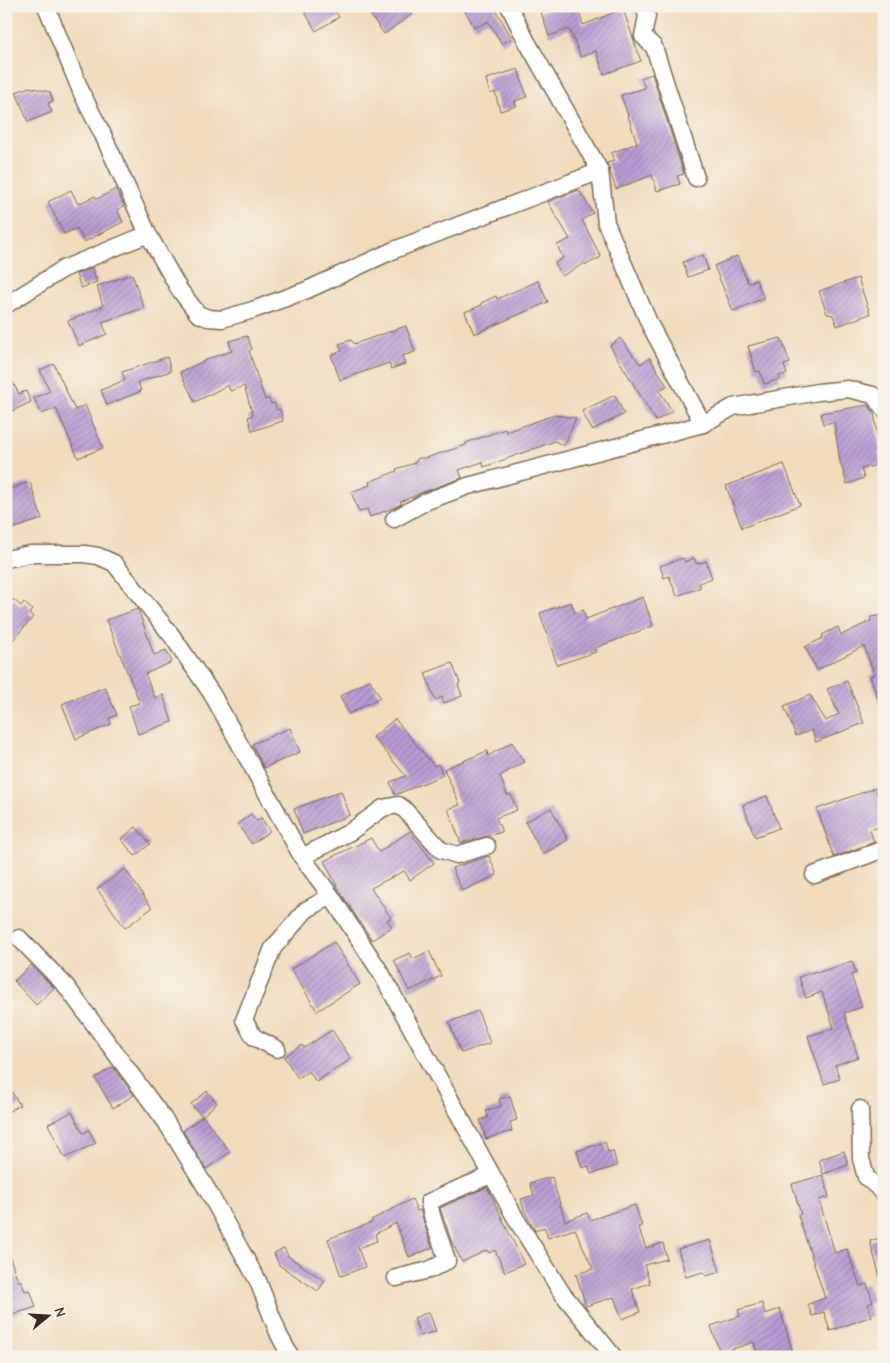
<svg xmlns="http://www.w3.org/2000/svg" width="890" height="1363" font-family="'Comic Neue',sans-serif">
<defs>
<pattern id="building-hatch" width="6" height="6" patternUnits="userSpaceOnUse" patternTransform="scale(1.25)"><rect width="6" height="6" fill="#b89bd4"/><path d="M-1 1l2-2M0 6l6-6M5 7l2-2" fill="none" stroke="#977fab"/></pattern>
</defs>
<rect width="100%" height="100%" fill="#f7f3e8"/>
<filter id="ink" filterUnits="userSpaceOnUse"><feTurbulence type="fractalNoise" baseFrequency=".02" numOctaves="2"/><feDisplacementMap in="SourceGraphic" scale="10" xChannelSelector="R" yChannelSelector="G"/><feConvolveMatrix kernelMatrix="1 2 1 2 8 2 1 2 1" color-interpolation-filters="sRGB"/></filter>
<filter id="wash" filterUnits="userSpaceOnUse"><feTurbulence type="fractalNoise" baseFrequency=".0096" numOctaves="4" result="noise"/><feDisplacementMap in="SourceGraphic" scale="20" xChannelSelector="R" yChannelSelector="G"/><feGaussianBlur stdDeviation="1.12" result="paint"/><feColorMatrix in="noise" values="0 0 0 0 0 0 0 0 0 0 0 0 0 0 0 0 0 1.4 0 .05"/><feComposite in="paint" operator="in"/></filter>
<g filter="url(#wash)">
<rect width="100%" height="100%" fill="#f2dabb"/>
<g id="blocks">
<g fill="url(#building-hatch)">
<path d="M301,6H332L339,17L316,31Z"/>
<path d="M364,6H405L411,15L384,34Z"/>
<path d="M462,6H493L512,38L502,44L488,21L475,28Z"/>
<path d="M556,6H577L583,25L623,9L641,61L604,74L596,51L581,57L569,29L549,36L541,12Z"/>
<path d="M518,69L527,97L515,101L516,106L500,111L495,92L490,94L486,79Z"/>
<path d="M652,74L684,174L677,176L680,184L657,191L652,175L616,189L607,163L614,161L611,153L637,143L621,95L645,88L641,78Z"/>
<path d="M29,87L50,92L53,101L48,103L52,112L28,122L16,92Z"/>
<path d="M116,189L124,206L117,210L123,222L84,242L77,228L64,234L48,202L71,190L78,204L95,196L97,199Z"/>
<path d="M579,190L593,213L582,220L601,257L586,265L585,263L562,276L555,263L563,258L557,245L570,239L548,202Z"/>
<path d="M703,255L708,270L688,277L683,262Z"/>
<path d="M737,256L748,283L756,280L764,298L733,311L714,266Z"/>
<path d="M92,268L97,282L81,288L76,274Z"/>
<path d="M132,274L144,308L102,322L107,334L79,346L68,321L103,306L97,286Z"/>
<path d="M858,278L870,314L837,326L833,315L827,314L819,291Z"/>
<path d="M538,281L548,302L474,334L465,312L482,305L481,303L496,296L497,299Z"/>
<path d="M406,326L415,352L402,356L405,364L391,369L389,363L340,380L331,355L342,351L339,344L351,340L354,344Z"/>
<path d="M247,336L252,349L249,351L265,400L269,399L271,404L274,403L277,410L280,409L283,421L252,431L248,417L253,415L244,386L230,391L228,385L195,402L180,372L213,357L232,351L229,341Z"/>
<path d="M620,338L640,364L650,358L667,386L659,390L672,411L656,421L610,346Z"/>
<path d="M781,338L790,363L784,365L787,374L779,376L780,379L764,384L760,371L756,372L748,346Z"/>
<path d="M167,357L171,371L138,382L141,391L107,405L101,390L125,380L122,372Z"/>
<path d="M54,364L75,410L85,405L103,448L78,458L56,408L42,414L34,398L50,391L40,370Z"/>
<path d="M6,369L19,394L26,391L31,402L6,414Z"/>
<path d="M615,395L624,414L592,430L582,411Z"/>
<path d="M868,405L874,413L880,452H878L881,464L861,469L864,478L847,484L840,461L834,422L823,424L821,413Z"/>
<path d="M554,415L576,418L564,446L555,441L484,467L482,462L459,470L462,478L423,492L400,502L401,504L395,507L370,517L367,509L359,512L351,492L370,485L369,482L397,471L396,469L415,463L418,458H426L466,445V443L505,429L506,432Z"/>
<path d="M784,464L800,505L742,528L726,486Z"/>
<path d="M30,482L42,519L6,531V490Z"/>
<path d="M683,558L685,562L694,558L697,564L706,561L712,578L699,583L701,587L677,596L669,576L664,578L660,566Z"/>
<path d="M643,597L653,626L595,648L596,652L557,665L540,613L571,602L575,613L583,610L586,619Z"/>
<path d="M13,599L21,606L24,602L32,610L29,613L33,617L13,640L6,634V607Z"/>
<path d="M138,609L154,655L166,650L172,662L145,674L155,698L163,695L172,722L138,734L129,706L140,703L106,620Z"/>
<path d="M884,615V709L882,710L870,676L874,674L864,646L817,670L805,647L823,638L822,635L838,627L841,635L871,621V617Z"/>
<path d="M452,663L460,683L458,684L462,696L444,703L442,697L435,700L425,673Z"/>
<path d="M370,680L380,697L349,714L340,696Z"/>
<path d="M847,681L864,723L816,742L812,730L796,736L784,706L810,695L826,721L839,714L827,689Z"/>
<path d="M105,687L117,715L109,718L111,724L76,739L62,704Z"/>
<path d="M395,719L434,766L438,764L443,775L395,795L390,782L406,776L373,737Z"/>
<path d="M290,728L300,752L264,768L252,744Z"/>
<path d="M512,742L524,762L500,776L507,795H511L517,810L496,818L502,832L461,843L448,809L460,805L444,769L487,751L488,756Z"/>
<path d="M875,788L884,813V825L870,830L874,842L834,857L817,809Z"/>
<path d="M341,791L350,815L303,834L294,809Z"/>
<path d="M767,796L779,828L755,837L743,805Z"/>
<path d="M551,808L568,840L543,854L525,822Z"/>
<path d="M251,814L257,821L261,818L270,831L252,844L237,824Z"/>
<path d="M136,827L150,844L135,856L121,839Z"/>
<path d="M410,831L434,863L410,880L404,871L371,888L391,918L387,920L392,927L372,940L340,892L324,861L371,838L379,852Z"/>
<path d="M489,856L497,875L462,891L452,868Z"/>
<path d="M125,869L152,908L125,928L97,889Z"/>
<path d="M334,942L360,984L317,1011L291,969Z"/>
<path d="M429,951L441,976L409,991L394,960L410,953L413,959Z"/>
<path d="M852,961L856,973L851,975L862,1007L844,1013L858,1057L835,1065L840,1079L824,1084L808,1036L834,1028L822,992L806,998L799,977L816,971L817,973Z"/>
<path d="M31,965L54,988L36,1005L14,981Z"/>
<path d="M478,1011L490,1043L461,1053L449,1022Z"/>
<path d="M332,1030L351,1059L316,1082L309,1071L298,1078L284,1057L302,1045L304,1048Z"/>
<path d="M113,1067L134,1095L113,1108L95,1078Z"/>
<path d="M6,1083L20,1105L6,1113Z"/>
<path d="M207,1091L217,1103L202,1116L191,1104Z"/>
<path d="M510,1096L517,1120L510,1122L512,1131L486,1139L480,1120L488,1118L486,1111L501,1106L499,1099Z"/>
<path d="M72,1112L83,1133L89,1130L96,1143L65,1158L48,1124Z"/>
<path d="M203,1116L230,1152L206,1169L183,1131Z"/>
<path d="M605,1142L608,1152L613,1151L617,1166L591,1174L588,1166L582,1168L577,1151Z"/>
<path d="M844,1151L848,1165L823,1174L819,1160Z"/>
<path d="M823,1175L829,1197L819,1200L835,1253L847,1249L860,1286L867,1284L873,1302L868,1304L872,1316L830,1331L824,1312L812,1316L808,1304L825,1298L798,1215L801,1214L792,1184Z"/>
<path d="M552,1177L565,1221L587,1213L590,1220L635,1205L642,1226L638,1227L646,1248L663,1243L667,1259L644,1265L650,1283L632,1289L640,1312L622,1319L614,1297L586,1306L576,1274L593,1269L575,1229L548,1238L544,1227L535,1231L524,1210L521,1199L534,1195L530,1183Z"/>
<path d="M487,1187L524,1264L505,1272L495,1250L489,1253L487,1250L462,1262L451,1240L440,1208Z"/>
<path d="M412,1199L417,1211L420,1210L432,1248L409,1257L396,1223L375,1234L377,1241L358,1248L365,1267L341,1276L328,1239L373,1222L371,1220Z"/>
<path d="M884,1237V1276L880,1277L870,1241Z"/>
<path d="M710,1240L720,1272L706,1276L703,1272L686,1277L678,1249Z"/>
<path d="M284,1248L288,1256L325,1281L318,1291L279,1265L274,1253Z"/>
<path d="M6,1252H8L18,1281H21L25,1291L30,1290L36,1307L6,1317Z"/>
<path d="M762,1303L765,1314L780,1309L794,1357H758L754,1342L720,1353L711,1326L740,1316L738,1310Z"/>
<path d="M429,1312L436,1331L420,1336L414,1318Z"/>
</g>
</g>
</g>
<g filter="url(#ink)">
<use href="#blocks" fill-opacity="0" stroke="#7b6855" stroke-width="1"/>
<g fill="none" stroke-linecap="round" stroke-linejoin="round">
<defs>
<g id="street">
<path d="M46,6L83,96L103,135L148,234L179,289L198,314L208,318L222,319L253,310L307,290L394,250L600,171"/>
<path d="M509,6L526,40L600,171L606,223L650,325L703,424L733,407L818,392L848,389L873,395L884,409"/>
<path d="M644,6L647,16L643,36L654,47L696,178"/>
<path d="M6,305L63,269L148,234"/>
<path d="M394,519L427,501L468,486L703,424"/>
<path d="M6,559L30,554H84L98,556L114,563L172,636L212,694L302,857L331,896L381,973L516,1219L562,1293L614,1357"/>
<path d="M302,857L350,832L383,808L398,805L404,809L441,850L457,855L487,846"/>
<path d="M814,875L884,849"/>
<path d="M19,938L66,986L166,1122L208,1191L258,1281L279,1335L291,1357"/>
<path d="M277,1049L254,1037L244,1020L273,948L306,910L331,896"/>
<path d="M860,1109L861,1159L866,1177L884,1193"/>
<path d="M396,1278L429,1270L447,1261C442,1241 432,1223 429,1202L446,1194L491,1175"/>
</g>
</defs>
<use href="#street" stroke="#7b6855" stroke-width="19"/>
<use href="#street" stroke="#fff" stroke-width="16"/>
</g>
</g>
<rect width="890" height="1363" fill="none" stroke="#f7f3e8" stroke-width="25"/>
<g transform="translate(48 1316) rotate(72)" stroke="#f7f3e8" stroke-width="4" paint-order="stroke">
<path d="M0-4L9 19L0 12L-9 19Z" fill="#3b2a1e"/>
<text y="-8" font-size="14" font-weight="bold" text-anchor="middle" fill="#3b2a1e">N</text>
</g>
</svg>
